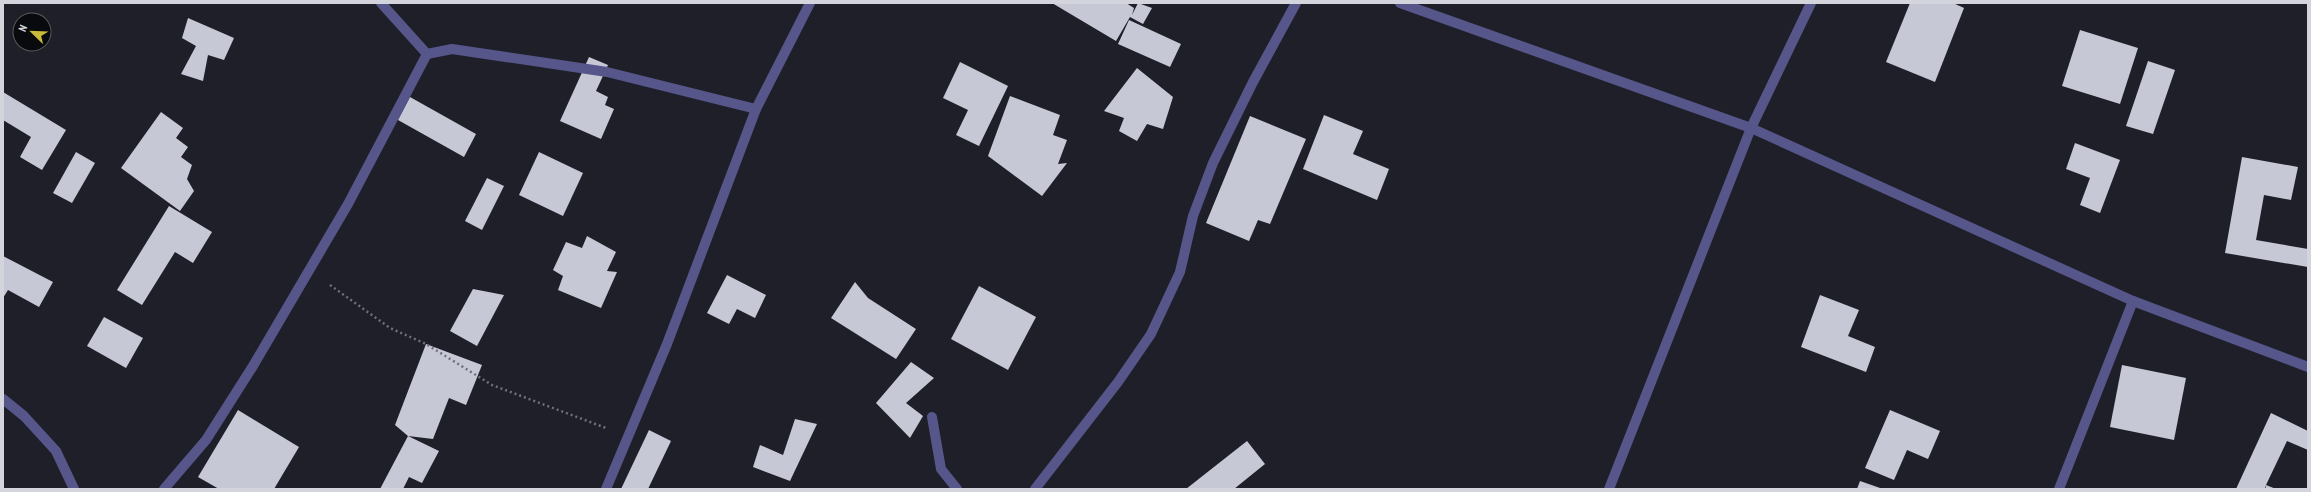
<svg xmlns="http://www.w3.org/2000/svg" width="2311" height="492" font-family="'PT Sans Narrow',sans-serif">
<rect width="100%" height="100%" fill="#1f1f29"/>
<g fill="#c7c8d5">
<path d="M1052,3H1126L1134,8L1132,15L1138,3L1152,8L1143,24L1130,17L1116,41Z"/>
<path d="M1910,3H1953L1964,8L1935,82L1886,62Z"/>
<path d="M188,18L234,38L224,60L208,55L203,81L181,74L196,46L182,38Z"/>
<path d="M1129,20L1181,44L1170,67L1118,44Z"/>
<path d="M2080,30L2138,48L2120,104L2062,86Z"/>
<path d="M589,57L608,65L596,91L608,97L605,105L614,109L601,139L560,121Z"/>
<path d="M2148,61L2175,70L2153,134L2126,126Z"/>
<path d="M960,62L1008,86L979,146L956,135L968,110L943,98Z"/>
<path d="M1137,68L1173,97L1163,129L1147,124L1137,141L1119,131L1124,118L1104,111Z"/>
<path d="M3,92L66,130L42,170L20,157L31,137L3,120Z"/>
<path d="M1010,96L1060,115L1053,135L1067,140L1058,164L1067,163L1042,196L988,156Z"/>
<path d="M410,97L476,134L464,157L398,120Z"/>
<path d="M161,112L183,128L176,138L188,147L181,157L192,165L187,179L194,191L180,211L121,168Z"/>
<path d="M1324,115L1363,131L1353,154L1389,169L1377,200L1303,169Z"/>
<path d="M1250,116L1306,139L1270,224L1258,220L1249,241L1206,223Z"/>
<path d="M2075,143L2120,160L2100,213L2080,205L2090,178L2066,169Z"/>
<path d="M76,152L95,163L72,203L53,193Z"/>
<path d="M539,152L583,173L563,216L519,195Z"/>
<path d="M2242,157L2298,167L2291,200L2264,195L2256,240L2308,249V267L2225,253Z"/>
<path d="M487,178L504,186L482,230L465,221Z"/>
<path d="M169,206L212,232L193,263L175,252L142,305L117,290Z"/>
<path d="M587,236L616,252L607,271L617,272L601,308L558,290L563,276L553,270L566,242L582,248Z"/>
<path d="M3,256L53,282L39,307L8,290L3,298Z"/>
<path d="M727,275L766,295L755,318L737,309L729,324L707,313Z"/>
<path d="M855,282L868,298L916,329L896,359L831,318Z"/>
<path d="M979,286L1036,317L1008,370L951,339Z"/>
<path d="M473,289L504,295L477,346L450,331Z"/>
<path d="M1820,295L1859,310L1848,336L1875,347L1866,372L1801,347Z"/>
<path d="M104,317L143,338L126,368L87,346Z"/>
<path d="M426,344L482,365L466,405L449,398L433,439L408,436L439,451L422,483L409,477L403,489H380L408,436L395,425Z"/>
<path d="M911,362L934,378L906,403L923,416L910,438L876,403Z"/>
<path d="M2122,365L2186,378L2174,440L2110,427Z"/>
<path d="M238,410L299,447L274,489H219L198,477Z"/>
<path d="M1890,410L1940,431L1928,459L1907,450L1894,480L1865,468Z"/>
<path d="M2271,413L2308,431V450L2287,441L2266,485L2276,489H2266V485L2265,489H2236Z"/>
<path d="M795,419L817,424L790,481L753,467L760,445L783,455Z"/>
<path d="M649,430L671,441L648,489H621Z"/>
<path d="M1247,441L1265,464L1234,489H1186Z"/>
<path d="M1860,481L1883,489H1857Z"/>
</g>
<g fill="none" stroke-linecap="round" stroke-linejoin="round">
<path stroke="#6f7079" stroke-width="2.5" stroke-dasharray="2 3" stroke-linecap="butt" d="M330,285L390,328L426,344L492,385L606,428"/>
<g stroke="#56568b" stroke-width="10">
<path d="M381,3L427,54"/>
<path d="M1400,3L1751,128L2133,301L2308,367"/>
<path d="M3,399L24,416L56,451L74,489"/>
<path d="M932,417L941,469L957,489"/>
<path d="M164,489L206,440L253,366L348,204L427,54L452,49L567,66L607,72L756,109"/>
<path d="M606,489L667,344L756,109L810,3"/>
<path d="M1035,489L1118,382L1151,334L1180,272L1193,216L1213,163L1253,82L1296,3"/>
<path d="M1609,489L1751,128L1811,3"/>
<path d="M2059,489L2133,301"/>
</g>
</g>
<rect width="2311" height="492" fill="none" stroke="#d4d5dc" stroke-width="8"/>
<g transform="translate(32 32) rotate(293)"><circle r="19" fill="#090a0e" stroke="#5a5b60"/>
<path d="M0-3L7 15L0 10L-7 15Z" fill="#c9ba3a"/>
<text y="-6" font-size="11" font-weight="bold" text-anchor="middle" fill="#d4d5dc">N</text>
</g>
</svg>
